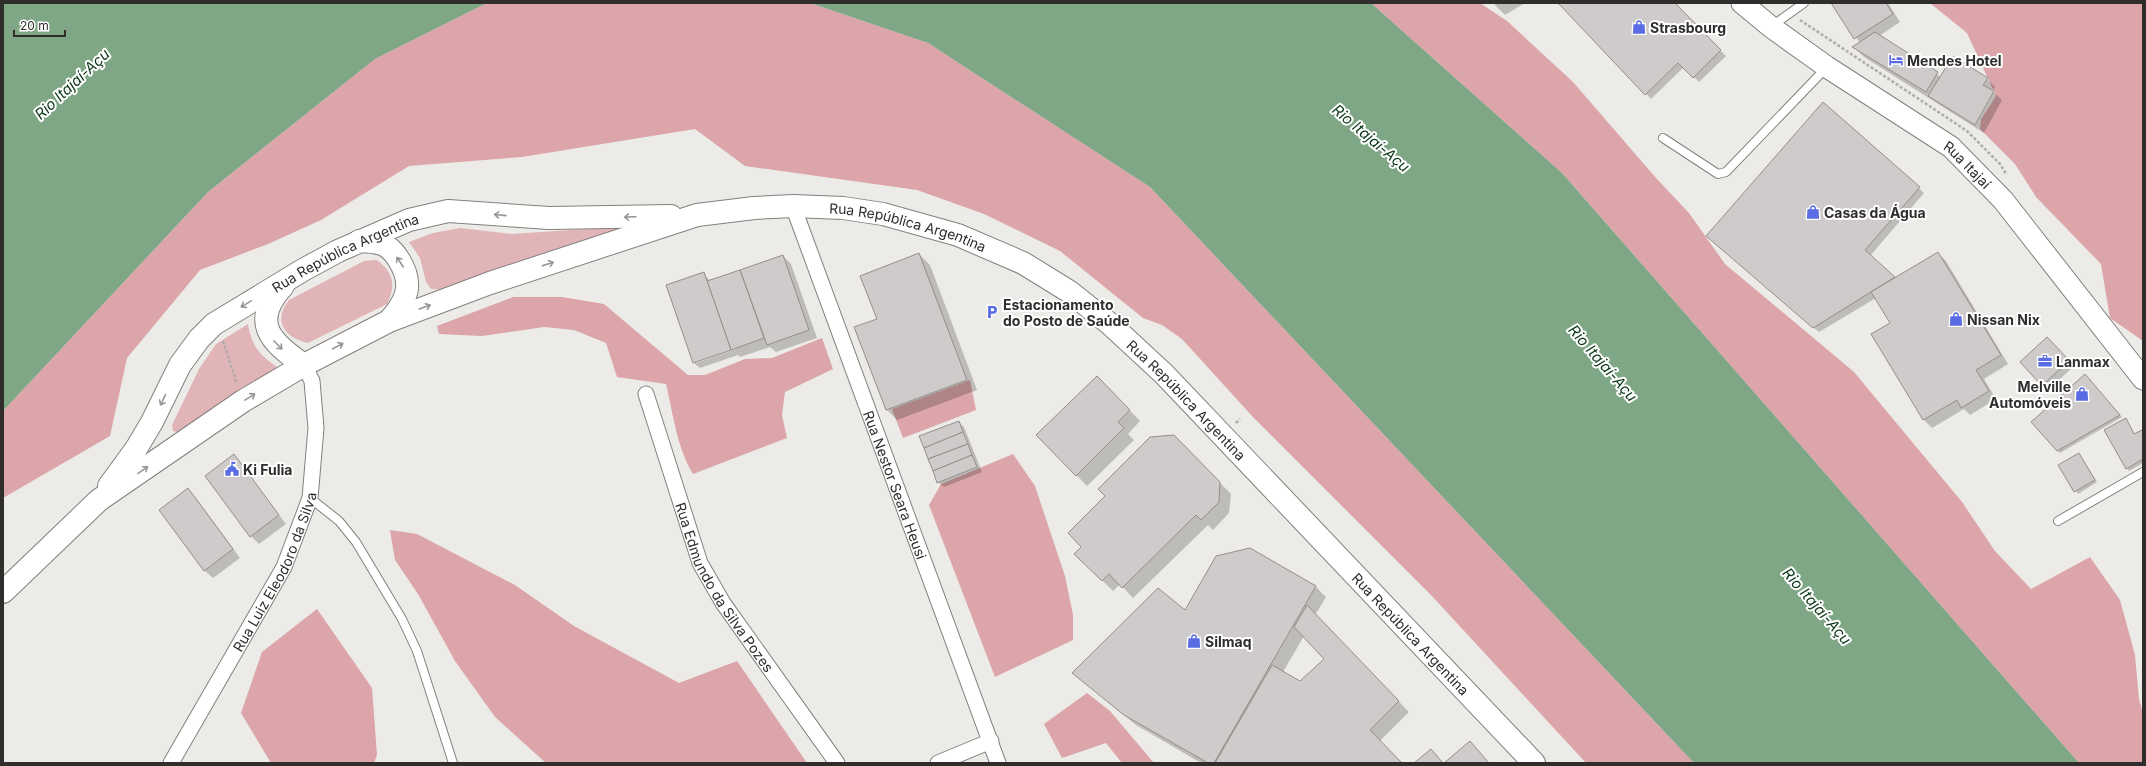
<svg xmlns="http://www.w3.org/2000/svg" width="2146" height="766" font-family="Inter,sans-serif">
<rect width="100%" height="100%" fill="#edebe8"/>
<g fill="#e1b5b8">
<path d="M615,227L617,229L615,232L445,290L431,289L426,282L420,258L409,242L433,233L460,228L512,234Z"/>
<path d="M377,260C394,273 396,286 387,304L308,343C285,338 272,321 289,300L364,261Z"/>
<path d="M248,324C252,348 261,356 280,369L179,433L173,431L172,425L199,369L216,344Z"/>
</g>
<g fill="#dba5a9">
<path d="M487,3H810L928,43L1150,187L1694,763H1586L1431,595L1252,416L1182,339L1162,325L1143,318L1060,251L984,214L917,190L745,166L695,129L522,157L409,166L321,220L268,244L200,270L127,358L110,436L3,498V411L208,192L375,59Z"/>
<path d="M1371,3H1480L1507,21L1573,82L1656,178L1689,213L1725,264L1854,372L1962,502L1995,551L2031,589L2090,557L2120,600L2135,655L2139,699L2143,714V763H2079L1562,173Z"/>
<path d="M1930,3H2143V341L2110,318L2101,264L2036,197L2015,164L1980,129L1981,119L1996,96L1967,33Z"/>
<path d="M513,297H562L604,304L688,375H705L745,359L772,358L822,338L833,369L785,392L782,415L787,438L693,474C677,448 673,413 666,384L617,377L606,343L574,330L544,327L482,336L439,334L437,326Z"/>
<path d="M970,380L976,410L903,438L892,409Z"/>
<path d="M1013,454L1035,486L1065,576L1073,615V640L995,677L929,505L941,484Z"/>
<path d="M390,530L417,534L515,585L574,626L679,683L737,661L807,763H546L495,717L455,661L418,594L395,560Z"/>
<path d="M317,609L372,688L377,755L374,763H271L241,713L262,652Z"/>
<path d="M1087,693L1110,711L1154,763H1122L1106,743L1062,758L1044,724Z"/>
</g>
<g fill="#7fa685">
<path d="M3,3H487L375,59L208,192L3,411Z"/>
<path d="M810,3H1371L1562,173L2079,763H1694L1150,187L928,43Z"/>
</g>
<g fill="#0003" fill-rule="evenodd">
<path d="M1493,3H1525L1505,15Z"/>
<path d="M1559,3H1674L1726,56L1699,82L1684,67L1651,99Z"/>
<path d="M1833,3H1888L1900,22L1879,36L1941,77L1987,79L1995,87L1992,91L2002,100L1984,133L1864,57L1854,47L1860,43Z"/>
<path d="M1823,104L1924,193L1870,256L1895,279L1938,253L1946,261L2008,364L1984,379L1996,399L1970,415L1964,409L1932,428L1924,420L1873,334L1891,323L1876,298L1819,332L1713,241Z"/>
<path d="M919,254L930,265L977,390L897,420L887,410L878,319Z"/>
<path d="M783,256L791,264L817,338L776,352L770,347L740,357L738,355L700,368L694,363L667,286L703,273L710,281ZM736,347V349L696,363V361Z"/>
<path d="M2053,344L2074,366L2048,390L2042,385Z"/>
<path d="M1097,377L1140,421L1128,434L1134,440L1087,486L1038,435Z"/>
<path d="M2087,378L2122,417L2060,453L2032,422Z"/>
<path d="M2125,419L2135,434L2143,433V463L2129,471L2127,468Z"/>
<path d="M959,422L964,427L982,472L944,487L938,482Z"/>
<path d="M1174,436L1231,494L1229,513L1213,530L1208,525L1133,598L1120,584L1113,591L1076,554Z"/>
<path d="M2079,454L2097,482L2078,494L2060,465Z"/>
<path d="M234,456L286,524L259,544L251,536Z"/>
<path d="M188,490L196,498L240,558L213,578L204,570Z"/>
<path d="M1315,586L1326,597L1315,615L1409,712L1380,741L1401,763H1201L1136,725L1073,673L1185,611ZM1304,636L1325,659L1300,683L1283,672Z"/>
</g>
<g fill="#cfcbca" stroke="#938f8d">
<path d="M1558,3H1675L1721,50L1693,78L1678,63L1645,95Z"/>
<path d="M1831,3H1886L1893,14L1854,39Z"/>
<path d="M1875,32L1938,72L1926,92L1852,47Z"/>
<path d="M1953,56L1988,78L1983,85L1994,91L1975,125L1928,96Z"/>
<path d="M1823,102L1920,187L1865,250L1895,277L1813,328L1706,236Z"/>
<path d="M1938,252L2001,355L1976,370L1989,391L1961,408L1957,400L1923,420L1871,334L1890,323L1871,292Z"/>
<path d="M919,253L967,380L886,410L854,327L877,319L860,276Z"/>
<path d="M783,255L809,330L767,345L740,270Z"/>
<path d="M740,270L764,338L731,350L707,281Z"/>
<path d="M704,272L731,350L693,363L666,285Z"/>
<path d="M2047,337L2069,360L2042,386L2020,362Z"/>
<path d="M2085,374L2120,415L2057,451L2031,422Z"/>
<path d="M1097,376L1130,410L1118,422L1124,428L1076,476L1036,435Z"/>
<path d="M2126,418L2134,434L2142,430L2143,432V459L2126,469L2104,430Z"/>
<path d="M959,421L963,432L924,448L919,436Z"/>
<path d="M963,432L968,444L928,459L924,448Z"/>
<path d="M1174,435L1220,482L1219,502L1201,520L1196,515L1122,588L1109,574L1102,581L1074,554L1081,547L1068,533L1105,496L1098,489L1150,437Z"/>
<path d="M968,444L972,455L933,471L928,459Z"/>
<path d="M2079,453L2095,480L2074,492L2058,465Z"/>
<path d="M234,454L279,515L250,537L205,476Z"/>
<path d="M972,455L977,467L937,483L933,471Z"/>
<path d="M188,488L233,549L204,571L159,510Z"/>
<path d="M1250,548L1316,586L1214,763H1208L1124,715L1072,673L1158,588L1185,610L1216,556Z"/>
<path d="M1307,605L1399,701L1370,730L1401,762L1400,763H1215L1272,665L1300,681L1324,659L1294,627Z"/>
<path d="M1470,741L1489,763H1444Z"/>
<path d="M1431,749L1443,763H1414Z"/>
</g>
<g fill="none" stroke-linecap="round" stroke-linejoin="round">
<defs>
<g id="service">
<path d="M1772,26L1804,3"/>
<path d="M1663,138L1718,174L1726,172L1827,67"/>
<path d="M310,498L339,521L356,542L402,619L417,651L453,763"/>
<path d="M2058,521L2143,472"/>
</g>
<g id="minor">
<path id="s1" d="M793,206L998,763"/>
<path id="s2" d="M646,394L700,563L723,603L837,763"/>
<path id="s3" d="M171,763L284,567L310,498L316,428L312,381L304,365"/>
<path d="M938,763L991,741"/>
</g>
<g id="secondary">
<path id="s4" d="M1742,3L1771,27L1827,67L1951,147L2003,200L2143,379"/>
</g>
<g id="primary">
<path d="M359,241C368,242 378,241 386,246C391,249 396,255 399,260C414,284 407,301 389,321"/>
<path d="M283,286C250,322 270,342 304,365"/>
<path id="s5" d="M109,486L136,449L152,422L180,365L199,339L214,324L303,270L338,251L409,220L448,211L549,218L671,216"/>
<path id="s6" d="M3,592L99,500L243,401L304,365L389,321L490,283L697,215L754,208L793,206L843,208L883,214L958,235L1023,263L1070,292L1110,324L1164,374L1534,763"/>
</g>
</defs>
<use href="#service" stroke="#83817e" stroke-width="10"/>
<use href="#minor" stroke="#83817e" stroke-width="17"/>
<use href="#secondary" stroke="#83817e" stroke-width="23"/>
<use href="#primary" stroke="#83817e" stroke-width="24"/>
<g stroke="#aeadaa" stroke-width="2.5" stroke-dasharray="3 2" stroke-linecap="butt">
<path d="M1800,20L1967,131L2000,164L2006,174"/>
<path d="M223,341L237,384"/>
<path d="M1236,423L1240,419"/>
</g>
<use href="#service" stroke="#fff" stroke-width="8"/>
<use href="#minor" stroke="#fff" stroke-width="15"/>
<use href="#secondary" stroke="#fff" stroke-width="21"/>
<use href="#primary" stroke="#fff" stroke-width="22"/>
</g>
<defs><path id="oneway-shaft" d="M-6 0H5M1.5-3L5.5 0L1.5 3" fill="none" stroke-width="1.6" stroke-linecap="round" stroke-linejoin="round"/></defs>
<g stroke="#979696">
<use href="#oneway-shaft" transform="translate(500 215) rotate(-174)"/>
<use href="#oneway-shaft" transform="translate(630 217) rotate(178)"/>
<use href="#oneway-shaft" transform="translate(400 262) rotate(-123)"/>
<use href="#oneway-shaft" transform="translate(548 264) rotate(-18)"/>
<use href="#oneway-shaft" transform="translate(246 304) rotate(149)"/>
<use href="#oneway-shaft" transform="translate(425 307) rotate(-20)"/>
<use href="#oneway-shaft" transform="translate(278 345) rotate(45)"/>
<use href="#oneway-shaft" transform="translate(338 346) rotate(-28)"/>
<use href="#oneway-shaft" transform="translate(250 397) rotate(-32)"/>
<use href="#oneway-shaft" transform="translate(163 400) rotate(115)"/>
<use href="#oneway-shaft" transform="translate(143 470) rotate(-35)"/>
</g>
<defs>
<symbol id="shop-bare" viewBox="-9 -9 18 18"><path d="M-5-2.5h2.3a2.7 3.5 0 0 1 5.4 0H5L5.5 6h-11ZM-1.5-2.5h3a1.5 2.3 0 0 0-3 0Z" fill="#596ce3" stroke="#fff" stroke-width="2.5" paint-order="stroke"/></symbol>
<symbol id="hotel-bare" viewBox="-9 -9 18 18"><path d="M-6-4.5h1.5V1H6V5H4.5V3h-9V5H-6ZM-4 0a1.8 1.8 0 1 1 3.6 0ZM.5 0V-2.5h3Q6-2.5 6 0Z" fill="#596ce3" stroke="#fff" stroke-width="2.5" paint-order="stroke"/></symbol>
<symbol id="parking-bare" viewBox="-9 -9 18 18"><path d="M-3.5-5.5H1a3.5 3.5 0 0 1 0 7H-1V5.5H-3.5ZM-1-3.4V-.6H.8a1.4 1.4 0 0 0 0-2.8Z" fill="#596ce3" stroke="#fff" stroke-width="2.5" paint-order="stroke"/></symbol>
<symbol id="office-bare" viewBox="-9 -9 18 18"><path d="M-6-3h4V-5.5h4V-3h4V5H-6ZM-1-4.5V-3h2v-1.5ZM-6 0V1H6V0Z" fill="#596ce3" stroke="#fff" stroke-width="2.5" paint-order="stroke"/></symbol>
<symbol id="civic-bare" viewBox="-9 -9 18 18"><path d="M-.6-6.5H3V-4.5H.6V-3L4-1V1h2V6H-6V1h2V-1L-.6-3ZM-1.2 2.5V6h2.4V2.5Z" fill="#596ce3" stroke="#fff" stroke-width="2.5" paint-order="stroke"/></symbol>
</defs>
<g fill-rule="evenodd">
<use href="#shop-bare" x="1629" y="17" width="20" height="20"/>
<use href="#hotel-bare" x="1886" y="50" width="20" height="20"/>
<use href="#shop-bare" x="1803" y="202" width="20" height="20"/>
<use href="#parking-bare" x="982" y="302" width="20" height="20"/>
<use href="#shop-bare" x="1946" y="309" width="20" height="20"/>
<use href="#office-bare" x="2035" y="351" width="20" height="20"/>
<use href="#shop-bare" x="2072" y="384" width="20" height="20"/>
<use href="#civic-bare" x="222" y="459" width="20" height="20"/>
<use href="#shop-bare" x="1184" y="631" width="20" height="20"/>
</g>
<g text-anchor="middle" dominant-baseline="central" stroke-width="4" stroke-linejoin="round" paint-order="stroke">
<g font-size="14" font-weight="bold" fill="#2f2e2d" stroke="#fff" text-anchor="start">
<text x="1650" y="27">Strasbourg</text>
<text x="1907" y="60">Mendes Hotel</text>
<text x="1824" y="212">Casas da Água</text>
<text x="1003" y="304">Estacionamento<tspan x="1003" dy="16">do Posto de Saúde</tspan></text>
<text x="1967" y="319">Nissan Nix</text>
<text x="2056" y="361">Lanmax</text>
<text x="2071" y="386" text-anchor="end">Melville<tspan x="2071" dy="16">Automóveis</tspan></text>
<text x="243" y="469">Ki Fulia</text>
<text x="1205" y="641">Silmaq</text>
</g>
<g font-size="14" fill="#2f2e2d" stroke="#fff">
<text stroke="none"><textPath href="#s4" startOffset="278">Rua Itajaí</textPath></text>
<text stroke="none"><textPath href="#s6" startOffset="1014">Rua República Argentina</textPath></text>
<text stroke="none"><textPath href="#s5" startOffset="344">Rua República Argentina</textPath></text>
<text stroke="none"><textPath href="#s6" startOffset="1350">Rua República Argentina</textPath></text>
<text stroke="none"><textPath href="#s1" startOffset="297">Rua Nestor Seara Heusi</textPath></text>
<text stroke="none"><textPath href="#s3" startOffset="218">Rua Luiz Eleodoro da Silva</textPath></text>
<text stroke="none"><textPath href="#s2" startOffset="210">Rua Edmundo da Silva Pozes</textPath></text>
<text stroke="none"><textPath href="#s6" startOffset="1674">Rua República Argentina</textPath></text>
</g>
<g font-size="15" font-style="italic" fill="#0c3918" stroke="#fff">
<text transform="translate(72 84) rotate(-43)">Rio Itajaí-Açu</text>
<text transform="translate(1371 138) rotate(40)">Rio Itajaí-Açu</text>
<text transform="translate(1603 363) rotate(49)">Rio Itajaí-Açu</text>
<text transform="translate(1817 606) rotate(49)">Rio Itajaí-Açu</text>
</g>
</g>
<rect width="2146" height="766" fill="none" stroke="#2f2e2d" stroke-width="8"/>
<path d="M14 30v6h51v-6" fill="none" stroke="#2f2e2d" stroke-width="2"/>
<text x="20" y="30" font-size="12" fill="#2f2e2d" stroke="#ffffff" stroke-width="3" paint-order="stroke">20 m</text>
</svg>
